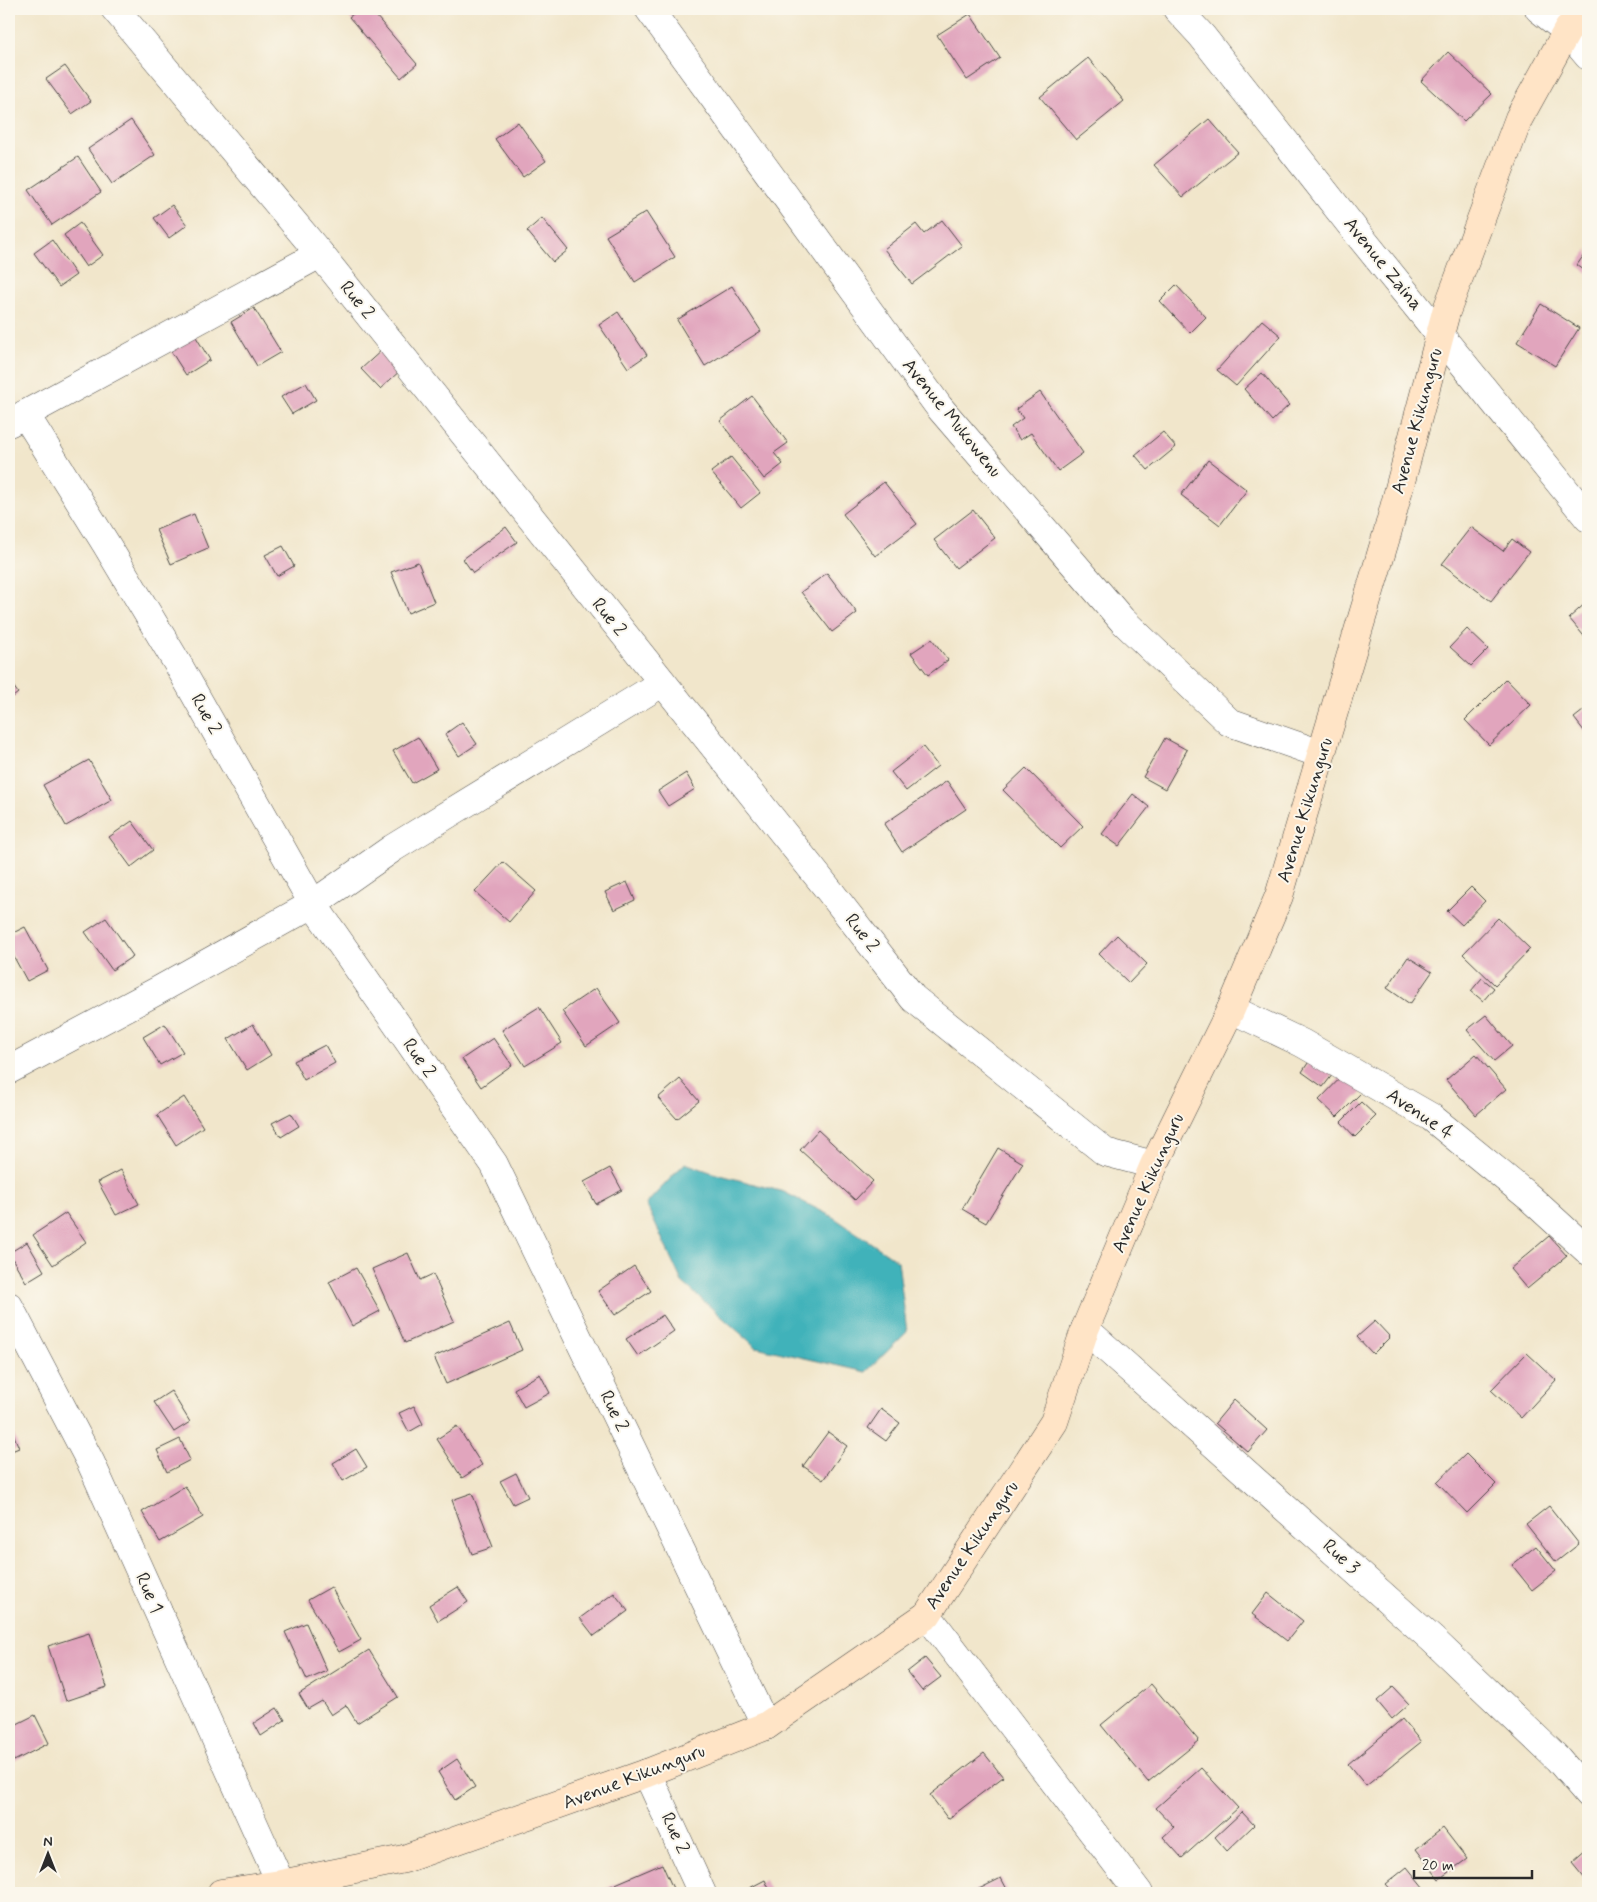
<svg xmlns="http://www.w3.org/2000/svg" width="1597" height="1902" font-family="Mynerve,sans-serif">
<rect width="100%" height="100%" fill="#fbf7ec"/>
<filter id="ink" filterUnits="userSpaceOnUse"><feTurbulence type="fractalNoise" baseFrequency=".02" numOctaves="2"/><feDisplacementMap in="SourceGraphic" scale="10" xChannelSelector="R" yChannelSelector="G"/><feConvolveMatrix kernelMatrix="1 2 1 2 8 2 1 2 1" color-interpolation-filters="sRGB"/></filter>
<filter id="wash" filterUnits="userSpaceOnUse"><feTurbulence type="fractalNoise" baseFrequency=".0096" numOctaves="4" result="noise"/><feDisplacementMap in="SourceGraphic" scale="20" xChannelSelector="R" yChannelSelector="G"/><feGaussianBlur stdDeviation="1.12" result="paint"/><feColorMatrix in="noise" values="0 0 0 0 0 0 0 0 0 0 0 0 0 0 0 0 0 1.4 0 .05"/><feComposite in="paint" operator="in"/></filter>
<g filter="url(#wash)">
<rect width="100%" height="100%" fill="#f1e6cb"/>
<path fill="#41b2ba" stroke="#366e72" d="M685,1163L713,1173L784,1192L833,1217L898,1261L907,1332L866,1372L756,1347L682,1282L646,1204Z"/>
<g id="blocks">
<g fill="#e1a5bd">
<path d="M360,9H370L417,64L401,78L349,17Z"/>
<path d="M970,14L1000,58L967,80L937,35Z"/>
<path d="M1448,52L1492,94L1464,121L1421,81Z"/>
<path d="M1088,58L1124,101L1076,140L1040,97Z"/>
<path d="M65,66L91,101L72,114L46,79Z"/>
<path d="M1209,119L1238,152L1183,197L1154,165Z"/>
<path d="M131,120L155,155L112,184L88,149Z"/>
<path d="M518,122L546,161L523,177L495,139Z"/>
<path d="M78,157L101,192L52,225L28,190Z"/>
<path d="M172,205L187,225L169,238L154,218Z"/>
<path d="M646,212L675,257L635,282L606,236Z"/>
<path d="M542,218L568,250L553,262L527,231Z"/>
<path d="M942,220L962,246L912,284L884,249L916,224L924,234Z"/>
<path d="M80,223L103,255L86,267L64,235Z"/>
<path d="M52,240L76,275L59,287L34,253Z"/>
<path d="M1588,249V273L1577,265Z"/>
<path d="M1176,285L1206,317L1190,333L1160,301Z"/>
<path d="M732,286L761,331L705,366L677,320Z"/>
<path d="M1541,304L1579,328L1555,366L1517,342Z"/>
<path d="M254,308L281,352L257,366L231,322Z"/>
<path d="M618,312L647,355L628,368L599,325Z"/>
<path d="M1262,320L1281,336L1236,386L1217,370Z"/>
<path d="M190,327L210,360L186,375L165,342Z"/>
<path d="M383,349L402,369L380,389L361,369Z"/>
<path d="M1262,373L1289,405L1272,421L1244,389Z"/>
<path d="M306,383L316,400L292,414L281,397Z"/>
<path d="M1040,392L1083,453L1058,471L1031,433L1020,440L1011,427L1023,418L1016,409Z"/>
<path d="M752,396L788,443L774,453L783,464L764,479L720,421Z"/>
<path d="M1163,432L1176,447L1148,470L1135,455Z"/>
<path d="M731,457L760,493L741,508L711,472Z"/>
<path d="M1208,460L1247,490L1220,525L1181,495Z"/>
<path d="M884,482L917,524L875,556L843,514Z"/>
<path d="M973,510L995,538L956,568L934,540Z"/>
<path d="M194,514L208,548L171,564L156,530Z"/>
<path d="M506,527L517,542L473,573L463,559Z"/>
<path d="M1471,527L1503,551L1512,539L1529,552L1491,601L1442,564Z"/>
<path d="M283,546L294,566L277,576L265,555Z"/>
<path d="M418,562L434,602L408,613L391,572Z"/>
<path d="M827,573L857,613L832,632L801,592Z"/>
<path d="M1588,601V641L1569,618Z"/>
<path d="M1467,629L1488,649L1471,666L1450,647Z"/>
<path d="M932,639L948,660L928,675L911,653Z"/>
<path d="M1506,679L1531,705L1489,745L1465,720Z"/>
<path d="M9,680L18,693L9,700Z"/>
<path d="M1588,707V736L1574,718Z"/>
<path d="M462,722L477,744L459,756L445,734Z"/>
<path d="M418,737L437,769L412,783L393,751Z"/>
<path d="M1165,738L1187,750L1165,789L1143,777Z"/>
<path d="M923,747L938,766L906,791L891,772Z"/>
<path d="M89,760L112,800L66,826L43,785Z"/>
<path d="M1026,768L1083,826L1060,848L1003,790Z"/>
<path d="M686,773L695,789L668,806L658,791Z"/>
<path d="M947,781L966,809L902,852L884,824Z"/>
<path d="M1133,794L1149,807L1119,846L1102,834Z"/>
<path d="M132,821L153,850L131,867L109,837Z"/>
<path d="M503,862L536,891L509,922L475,892Z"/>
<path d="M627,882L635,900L614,910L605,892Z"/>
<path d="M1471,887L1485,901L1462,925L1447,911Z"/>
<path d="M106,918L133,956L112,970L85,932Z"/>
<path d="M1498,918L1530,949L1495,985L1463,954Z"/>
<path d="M25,927L48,970L27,981L9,948V935Z"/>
<path d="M1117,935L1147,964L1129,983L1099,954Z"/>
<path d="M1408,957L1432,972L1410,1004L1387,988Z"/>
<path d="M1482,978L1494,988L1483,1001L1471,991Z"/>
<path d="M596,988L620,1023L586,1046L562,1011Z"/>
<path d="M539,1007L562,1043L525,1066L502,1030Z"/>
<path d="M1486,1015L1512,1046L1494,1061L1467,1030Z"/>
<path d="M165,1024L183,1052L160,1065L143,1037Z"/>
<path d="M253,1024L271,1055L247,1070L228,1039Z"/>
<path d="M493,1038L512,1065L481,1087L462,1059Z"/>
<path d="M325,1045L335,1063L304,1080L294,1061Z"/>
<path d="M1314,1054L1336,1070L1323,1087L1302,1072Z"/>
<path d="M1476,1054L1506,1089L1476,1115L1446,1080Z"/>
<path d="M1347,1071L1365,1089L1337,1117L1319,1100Z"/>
<path d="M680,1079L699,1101L677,1119L658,1098Z"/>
<path d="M184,1097L203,1127L176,1145L157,1115Z"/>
<path d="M1361,1102L1376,1116L1355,1137L1341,1122Z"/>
<path d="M291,1113L299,1126L281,1137L272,1123Z"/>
<path d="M818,1130L873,1181L855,1200L800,1150Z"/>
<path d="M998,1148L1023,1163L986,1223L962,1209Z"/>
<path d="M610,1168L622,1190L596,1204L584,1182Z"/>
<path d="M121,1170L139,1204L116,1215L98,1182Z"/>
<path d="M66,1213L86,1242L53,1265L33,1235Z"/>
<path d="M1549,1236L1567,1256L1527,1289L1510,1269Z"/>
<path d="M27,1242L44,1271L26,1282L9,1253Z"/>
<path d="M408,1253L420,1280L433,1274L454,1321L405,1343L372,1269Z"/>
<path d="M634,1266L651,1291L615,1315L598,1291Z"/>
<path d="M356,1268L380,1311L352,1326L329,1282Z"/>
<path d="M663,1315L674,1331L638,1356L626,1339Z"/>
<path d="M1375,1321L1390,1337L1373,1354L1357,1337Z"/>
<path d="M510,1323L522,1350L446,1384L434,1357Z"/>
<path d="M1527,1353L1556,1380L1521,1418L1491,1390Z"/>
<path d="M540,1374L550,1393L524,1407L514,1389Z"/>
<path d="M171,1391L190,1422L174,1432L154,1402Z"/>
<path d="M1234,1400L1267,1430L1248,1452L1215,1423Z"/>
<path d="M414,1406L423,1424L409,1432L399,1413Z"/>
<path d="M881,1409L900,1423L886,1441L868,1428Z"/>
<path d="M9,1423L19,1448L9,1452Z"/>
<path d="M457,1426L482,1465L462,1478L437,1439Z"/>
<path d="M828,1432L847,1446L823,1480L803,1466Z"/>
<path d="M180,1439L190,1460L167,1472L157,1450Z"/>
<path d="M356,1449L367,1467L343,1481L333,1463Z"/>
<path d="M1466,1454L1496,1484L1467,1513L1437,1482Z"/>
<path d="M516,1473L528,1497L513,1504L500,1481Z"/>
<path d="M185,1486L203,1517L160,1542L142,1512Z"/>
<path d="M472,1493L493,1547L472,1554L452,1500Z"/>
<path d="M1549,1506L1579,1544L1556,1562L1526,1524Z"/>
<path d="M1536,1546L1556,1571L1532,1590L1512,1565Z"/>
<path d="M331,1587L361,1640L339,1652L308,1600Z"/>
<path d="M458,1587L468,1602L438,1621L429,1605Z"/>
<path d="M614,1593L628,1611L594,1636L580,1618Z"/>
<path d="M1268,1593L1303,1621L1287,1641L1252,1614Z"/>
<path d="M306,1623L327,1671L307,1680L285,1632Z"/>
<path d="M89,1633L107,1687L66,1701L48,1646Z"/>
<path d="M369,1650L398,1697L357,1723L346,1705L331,1715L322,1701L308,1709L299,1694Z"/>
<path d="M925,1658L941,1677L922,1691L907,1672Z"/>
<path d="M1151,1684L1199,1741L1148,1782L1101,1725Z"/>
<path d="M1393,1687L1409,1704L1392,1719L1377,1701Z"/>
<path d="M277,1708L285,1720L261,1736L254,1723Z"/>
<path d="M35,1715L49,1743L14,1761L9,1751V1728Z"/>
<path d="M1402,1719L1421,1742L1366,1786L1348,1764Z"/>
<path d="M984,1753L1003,1777L948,1819L930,1795Z"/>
<path d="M457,1759L475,1787L455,1800L438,1772Z"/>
<path d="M1201,1768L1238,1808L1182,1858L1163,1837L1174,1827L1156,1808Z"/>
<path d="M1242,1812L1254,1825L1227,1851L1215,1837Z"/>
<path d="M1443,1828L1467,1859L1439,1879L1416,1849Z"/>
<path d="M1588,1849V1878L1586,1880L1572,1863Z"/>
<path d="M662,1864L675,1893H598L597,1892Z"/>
<path d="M1407,1867L1428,1893H1394L1386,1884Z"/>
<path d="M1001,1878L1009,1893H971Z"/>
<path d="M765,1880L771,1893H740Z"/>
</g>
</g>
</g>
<g filter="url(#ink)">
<use href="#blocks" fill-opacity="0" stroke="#494743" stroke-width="1"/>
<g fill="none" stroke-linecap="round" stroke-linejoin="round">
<defs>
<g id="street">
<path d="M115,9L320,254L832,894L913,998L1105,1152L1154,1165"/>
<path d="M649,9L939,407L1122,620L1229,722L1321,754"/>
<path d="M1177,9L1202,36L1354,229L1588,518"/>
<path d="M1539,9L1567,31L1588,56"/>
<path d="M25,414L106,544L179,666L313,904L494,1164L766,1726"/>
<path d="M9,423L320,254"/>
<path d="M1231,1009L1302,1043L1431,1117L1530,1198L1588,1251"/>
<path d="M9,1070L157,991L313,904L393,848L662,683"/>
<path d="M9,1306L91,1463L281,1884"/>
<path d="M1085,1329L1433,1640L1558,1759L1588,1794"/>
<path d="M927,1615L1139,1893"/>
<path d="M647,1773L702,1893"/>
</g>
<path id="secondary" d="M221,1893L281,1884L404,1859L647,1773L766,1726L927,1615L1054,1422L1085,1329L1154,1165L1231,1009L1279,896L1387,534L1446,312L1519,118L1567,31L1582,9"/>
</defs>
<use href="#street" stroke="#494743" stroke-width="29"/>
<use href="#secondary" stroke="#494743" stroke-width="29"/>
<use href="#street" stroke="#fff" stroke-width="28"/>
<use href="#secondary" stroke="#ffe4c6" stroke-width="28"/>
</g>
</g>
<g text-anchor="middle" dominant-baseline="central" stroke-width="4" stroke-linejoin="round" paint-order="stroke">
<g font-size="19" fill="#2b2b2b" stroke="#fbf7ec">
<text transform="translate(1383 264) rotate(51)">Avenue Zaina</text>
<text transform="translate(357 300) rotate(51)">Rue 2</text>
<text transform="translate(952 418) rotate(51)">Avenue Mukowenu</text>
<text transform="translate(1417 421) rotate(-75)">Avenue Kikunguru</text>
<text transform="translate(609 617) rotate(51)">Rue 2</text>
<text transform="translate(206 714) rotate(61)">Rue 2</text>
<text transform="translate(1305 810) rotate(-73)">Avenue Kikunguru</text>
<text transform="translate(862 933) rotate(52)">Rue 2</text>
<text transform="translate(419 1058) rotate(55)">Rue 2</text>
<text transform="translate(1420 1114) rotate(34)">Avenue 4</text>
<text transform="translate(1148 1183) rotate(-66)">Avenue Kikunguru</text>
<text transform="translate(614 1411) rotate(64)">Rue 2</text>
<text transform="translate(972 1545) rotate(-56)">Avenue Kikunguru</text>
<text transform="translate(1341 1557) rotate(42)">Rue 3</text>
<text transform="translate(149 1593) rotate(66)">Rue 1</text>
<text transform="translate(634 1777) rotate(-21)">Avenue Kikunguru</text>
<text transform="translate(675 1833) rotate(65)">Rue 2</text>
</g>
</g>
<rect width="1597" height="1902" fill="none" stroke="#fbf7ec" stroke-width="30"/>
<g transform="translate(48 1854)" stroke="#fbf7ec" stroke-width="4" paint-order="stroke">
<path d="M0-4L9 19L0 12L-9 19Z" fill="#2b2b2b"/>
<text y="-8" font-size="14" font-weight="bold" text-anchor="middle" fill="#2b2b2b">N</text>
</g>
<path d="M1414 1870v8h118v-8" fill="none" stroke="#2b2b2b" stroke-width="2.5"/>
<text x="1422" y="1870" font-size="15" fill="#2b2b2b" stroke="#fbf7ec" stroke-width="4" paint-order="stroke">20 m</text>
</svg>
